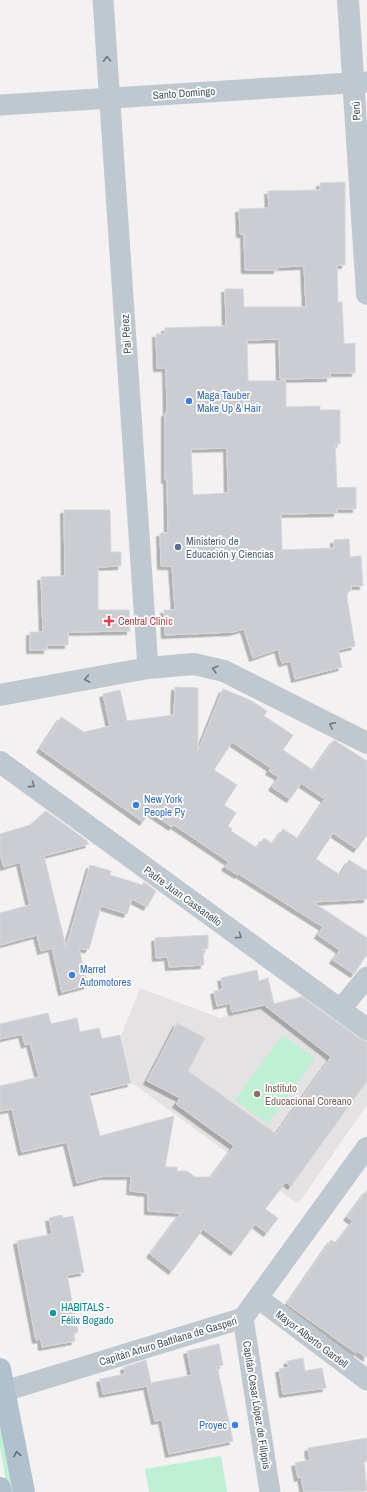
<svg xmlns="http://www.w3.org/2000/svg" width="367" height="1492" font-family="'Archivo Narrow',sans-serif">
<defs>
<filter id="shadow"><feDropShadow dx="-3.5" dy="3.5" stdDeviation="0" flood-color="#0004"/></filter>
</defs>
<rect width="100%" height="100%" fill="#f3f1f1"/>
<path fill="#e4e2e3" d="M140,988L220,1018L308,994L367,1037V1105L298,1204L132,1083L121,1036Z"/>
<g fill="#c0f0d3">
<path d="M282,1035L315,1058L268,1124L235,1100Z"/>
<path d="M0,1418L14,1492H8L0,1447Z"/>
<path d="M221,1456L227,1492H149L145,1469Z"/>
</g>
<g fill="#cbcdd3" stroke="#d5d7dc" fill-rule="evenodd" filter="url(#shadow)">
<path d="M345,182V265H337L338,302H342L344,344L355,343V373H330V378L280,379L279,339L247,340L248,381H286V407L320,406V410H340V444H335L337,488L356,487V509H337V513L281,514L282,550L334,548V540L349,539L350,557L361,556L363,586H351V591L346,592L355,646L338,650L342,667L295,679L291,661L282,663L278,649L253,658L244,629L233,632L165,635L164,610H175L172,566H161L160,533H168L167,480H165V413H167L166,368H157L156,334H165V328L226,326L225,289H243L244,307H306L304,266L277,267V270H245L244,234H240L239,209L269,208L268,191L320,190V183ZM227,448L228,493L193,495L191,449Z"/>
<path d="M64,510H110L111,552H121V566L98,567V610H129L130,631L68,632V645H47V650H30V632H43L41,577L65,576Z"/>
<path d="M175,687L198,688V751L223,689L250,700L267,711L264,716L293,735L283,750L313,770L334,740L367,761V835L357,849L333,833L316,859L340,875L349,860L367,871V899L313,902L367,938V954L354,974L333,960L340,950L318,935L323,927L239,874L238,875L225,867L229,862L174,825L172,827L150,812L143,822L40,749L61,717L84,732L110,726L103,694L120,690L127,721L174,715ZM232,742L271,768L269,771L279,777L272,787L290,799L301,783L325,799L298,839L283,829L273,844L264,838L257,848L231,831L232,829L228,826L236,813L224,805L237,785L214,770Z"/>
<path d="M46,811L86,840L89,844L44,856L66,947L90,865L111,871L110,875L142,885L144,882L156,891L147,907L132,899L127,914L101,906L89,949H79L88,985L62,992L52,948L41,951L37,935L0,945V913L30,905L20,862L4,867L0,854V834L30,825Z"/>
<path d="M208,935V949H203L204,965L169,967L168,957L156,958L155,938Z"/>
<path d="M257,970L259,981L268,978L274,1004L302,997L360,1039L367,1042V1081L291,1186L286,1182L265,1209L278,1218L267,1233L255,1224L234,1252L203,1229L172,1271L150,1254L181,1213L148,1211V1193L130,1191L131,1176H104L77,1183L67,1142L22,1152L12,1109L0,1111V1086L39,1077L30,1043L25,1045L22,1034L0,1039V1024L48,1013L51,1024L77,1018L80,1032L99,1028L102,1039L120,1035L131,1083L89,1093L100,1136L174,1116L165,1167H177V1171H187L195,1177H211L234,1146L176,1104L180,1098L147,1081L177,1023L205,1038L188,1071L276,1134L331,1057L264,1005L232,1012L230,1003L217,1006L214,991L223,989L221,978Z"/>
<path d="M367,1190V1358L357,1351L356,1353L287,1304L331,1240L336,1243L353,1221L347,1217Z"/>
<path d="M62,1215L63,1218L73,1216L84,1272L67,1275L78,1332L73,1333L75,1341L42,1347L41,1339L36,1340L17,1241L52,1234L49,1218Z"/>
<path d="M219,1344L223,1365L217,1366L233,1441L169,1454L162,1420L155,1421L147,1386L103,1394L100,1379L125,1374L124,1367L146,1360L151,1383L192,1375L187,1351Z"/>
<path d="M303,1358L305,1371L322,1368L326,1388L283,1394L279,1369L289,1367L287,1361Z"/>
<path d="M367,1438V1461L364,1462L367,1491L304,1492L301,1477L298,1478L295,1463L310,1460L308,1448Z"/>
</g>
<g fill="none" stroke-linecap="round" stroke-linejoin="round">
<g stroke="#bfc8cf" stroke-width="21">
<path d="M103,0L148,668"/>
<path d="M0,105L367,82"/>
<path d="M340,1010L367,977"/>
<path d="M258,1298L367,1380"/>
<path d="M243,1318L270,1492"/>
<path d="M5,1391L243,1318L367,1147"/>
</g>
<g stroke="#bfc8cf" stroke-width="22">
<path d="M348,0L367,294"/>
<path d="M0,695L148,668L194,664L224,671L367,743"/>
<path d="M0,762L367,1029"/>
</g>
<g stroke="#b1c0cf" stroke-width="22">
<path d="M0,1369L24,1492"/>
<path d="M0,1488L1,1492"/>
</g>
</g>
<defs><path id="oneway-chevron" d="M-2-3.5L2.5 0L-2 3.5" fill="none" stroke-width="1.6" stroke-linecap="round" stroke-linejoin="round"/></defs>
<g stroke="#6c7780">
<use href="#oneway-chevron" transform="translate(107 59) rotate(-93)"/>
<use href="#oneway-chevron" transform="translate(215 669) rotate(-164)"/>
<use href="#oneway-chevron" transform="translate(87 679) rotate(169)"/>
<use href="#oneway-chevron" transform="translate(332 725) rotate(-153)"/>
<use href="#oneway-chevron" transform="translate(32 785) rotate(36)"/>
<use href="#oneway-chevron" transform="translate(239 936) rotate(36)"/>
</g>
<use stroke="#636f7a" href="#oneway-chevron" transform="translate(17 1454) rotate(-101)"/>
<g fill="#3f7fe0" stroke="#fff" stroke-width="1.5">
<circle cx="189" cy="401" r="4"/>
<circle cx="136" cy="805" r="4"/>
<circle cx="72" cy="975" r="4"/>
<circle cx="235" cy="1425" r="4"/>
</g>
<circle fill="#5c6f8a" stroke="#fff" stroke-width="1.5" cx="178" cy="547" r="4"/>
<path fill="#e0444e" stroke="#fff" stroke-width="1.5" d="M107 615h4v4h4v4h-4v4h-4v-4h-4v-4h4z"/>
<circle fill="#8d6e63" stroke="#fff" stroke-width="1.5" cx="257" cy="1094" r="4"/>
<circle fill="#0f9aa8" stroke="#fff" stroke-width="1.5" cx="53" cy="1313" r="4"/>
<g text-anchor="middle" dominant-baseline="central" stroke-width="3.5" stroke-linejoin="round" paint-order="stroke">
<g font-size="11" fill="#49545e" stroke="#fff">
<text transform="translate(184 93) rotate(-4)">Santo Domingo</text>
<text transform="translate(356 111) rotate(-93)">Perú</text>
<text transform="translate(126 334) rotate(-94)">Pai Pérez</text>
<text transform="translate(183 896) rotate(36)">Padre Juan Cassanello</text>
<text transform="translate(312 1339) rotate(37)">Mayor Alberto Gardell</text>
<text transform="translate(168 1341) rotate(-17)">Capitán Arturo Battilana de Gasperi</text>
<text transform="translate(257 1405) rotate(81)">Capitán Cesar López de Filippis</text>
</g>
<g font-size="11" fill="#366cbe" stroke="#fff" text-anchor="start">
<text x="197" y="395">Maga Tauber<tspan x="197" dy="13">Make Up &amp; Hair</tspan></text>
<text x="144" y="799">New York<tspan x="144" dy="13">People Py</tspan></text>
<text x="80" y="969">Marret<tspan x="80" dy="13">Automotores</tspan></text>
<text x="227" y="1425" text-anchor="end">Proyec</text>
</g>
<g font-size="11" fill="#4e5e75" stroke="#fff" text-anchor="start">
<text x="186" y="541">Ministerio de<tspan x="186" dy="13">Educación y Ciencias</tspan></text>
</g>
<g font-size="11" fill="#be3a42" stroke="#fff" text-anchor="start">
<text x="118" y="621">Central Clinic</text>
</g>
<g font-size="11" fill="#785e54" stroke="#fff" text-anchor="start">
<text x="265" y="1088">Instituto<tspan x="265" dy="13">Educacional Coreano</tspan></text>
</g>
<g font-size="11" fill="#0d838f" stroke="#fff" text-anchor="start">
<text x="61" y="1307">HABITALS -<tspan x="61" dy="13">Félix Bogado</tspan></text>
</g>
</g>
</svg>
